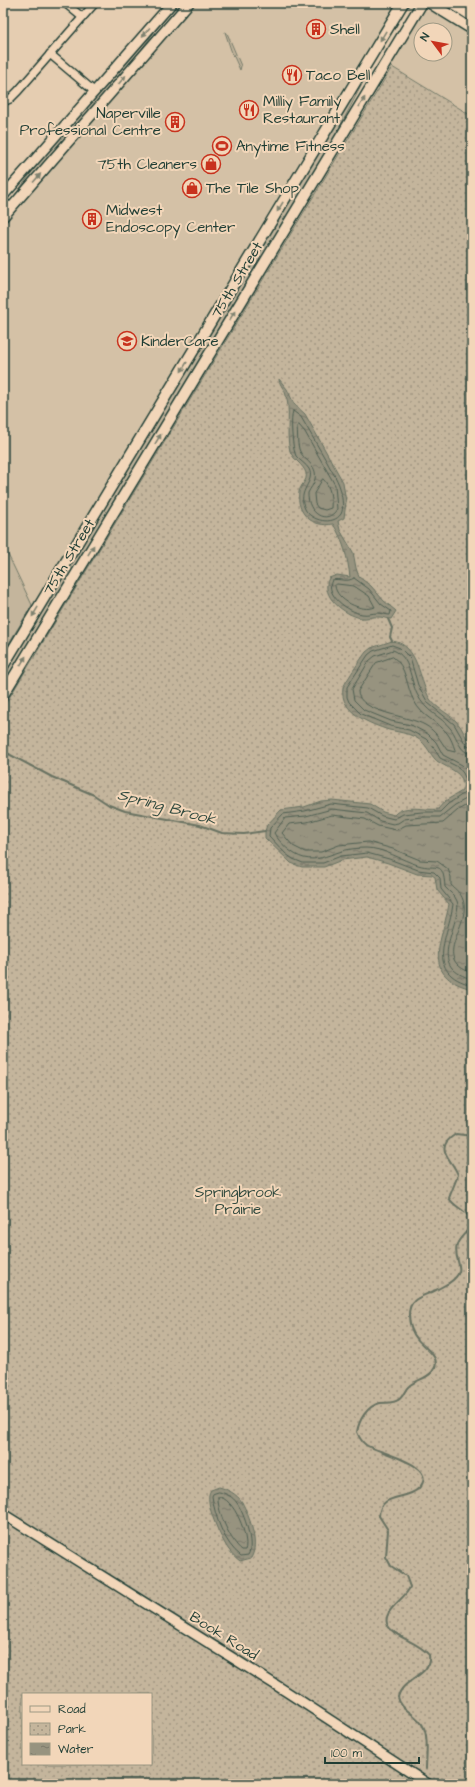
<svg xmlns="http://www.w3.org/2000/svg" width="475" height="1787" font-family="'Architects Daughter',sans-serif">
<defs>
<pattern id="park-dots" width="8" height="8" patternUnits="userSpaceOnUse"><rect width="8" height="8" fill="#c4b59c"/><path d="M2 2h.1M6 6h.1" fill="none" stroke="#9f9480" stroke-width="1.8" stroke-linecap="round"/></pattern>
<pattern id="water-ripples" width="26" height="14" patternUnits="userSpaceOnUse"><rect width="26" height="14" fill="#97937f"/><path d="M2 4q2-2 4 0t4 0M15 11q2-2 4 0t4 0" fill="none" stroke="#7b7969"/></pattern>
</defs>
<rect width="100%" height="100%" fill="#e5cdb1"/>
<filter id="ink" filterUnits="userSpaceOnUse"><feTurbulence type="fractalNoise" baseFrequency=".025" numOctaves="2"/><feDisplacementMap in="SourceGraphic" scale="8" xChannelSelector="R" yChannelSelector="G"/><feConvolveMatrix kernelMatrix="1 2 1 2 8 2 1 2 1" color-interpolation-filters="sRGB"/></filter>
<g filter="url(#ink)">
<g fill="#d4c1a6" fill-rule="evenodd">
<path d="M197,3H398L367,49L32,605L3,544V222Z"/>
<path d="M426,10L445,17L472,34V116L390,66L420,15ZM421,30H445V54H421Z"/>
</g>
<g fill="#c4b59c" stroke="#727968">
<path d="M177,3H179L155,31L136,57L15,195L48,150Z"/>
<path d="M225,32L227,33L241,66L240,70L231,50Z"/>
<path d="M369,67H371L321,163L3,688V673Z"/>
<path d="M3,544L32,605L3,653Z"/>
</g>
<path fill="url(#park-dots)" stroke="#727968" fill-rule="evenodd" d="M392,67L472,116V1784H3V708ZM23,1694H151V1764H23Z"/>
<g fill="url(#water-ripples)" stroke="#677161">
<path d="M279,379L287,389L294,404L305,414L343,482L346,502L344,518L338,521L340,530L353,552L356,568L359,577L371,586L384,601L396,611L391,619C387,619 383,617 379,617C372,616 367,619 361,618C345,615 319,596 329,578L337,575L350,577C348,559 343,539 333,524C313,528 296,514 299,492C300,485 308,481 306,473C303,464 293,460 290,451C285,432 292,411 285,392C283,388 279,383 279,379Z"/>
<path d="M392,641C419,644 419,681 430,699C436,708 448,713 456,721C463,728 466,739 472,747V989C419,976 443,940 449,904L437,890L435,877L432,875L417,874L388,863L367,857L342,860L324,867H302L291,863L265,838V831L267,825L281,810L304,807L321,801L332,800L370,804L383,812L394,815C404,803 425,811 438,809L445,801L462,791C468,775 450,769 440,763C430,758 429,744 415,737C407,733 398,732 389,730C370,724 339,712 343,688C344,684 362,657 366,652L371,648Z"/>
<path d="M219,1487C227,1489 237,1494 242,1502C249,1516 260,1543 251,1558L240,1561C236,1558 232,1554 229,1550C222,1541 202,1500 211,1490Z"/>
</g>
<g fill="none" stroke-linecap="round" stroke-linejoin="round">
<g stroke="#4f5f52" stroke-width="1">
<path d="M293,411L301,417C310,432 318,447 327,462C332,472 339,481 341,492C342,498 344,509 341,514C333,526 311,521 305,509C296,490 316,482 309,469C306,464 300,461 296,456C292,448 290,418 293,411Z"/>
<path d="M299,425L305,432L335,485L337,509C327,526 307,513 308,493C310,488 314,485 315,479C318,464 303,461 299,449C297,442 298,434 297,427Z"/>
<path d="M323,479C330,485 332,498 331,508L325,510L318,508L315,504L314,494Z"/>
<path d="M354,578L369,589L381,604L391,611L390,615C386,615 382,613 378,613C372,613 368,615 362,614C349,612 324,595 332,580C340,578 347,583 354,578Z"/>
<path d="M337,584L354,586L369,596L375,607C362,613 336,600 335,586Z"/>
<path d="M393,657C407,666 406,687 414,701C423,718 436,720 447,733C451,738 453,744 455,750V752L447,750C440,740 436,731 425,725C410,716 357,712 358,691L376,663Z"/>
<path d="M472,749L466,745L454,724L428,703L418,685L410,658L400,648L392,645L373,651L368,655L347,687V697L349,702L361,714L390,726L409,730L426,739L432,745L440,758L458,767L463,773L467,782L466,792L448,804L440,812H422L403,814L394,819L382,816L368,808L331,804L305,811L283,814L270,828L269,836L286,854L293,859L303,863H323L341,856L367,853L389,859L418,870L434,872L440,878L441,889L453,904C449,936 423,973 472,985"/>
<path d="M472,754C459,753 458,738 451,729C440,715 426,713 417,694C410,680 411,657 393,650L375,656L369,661L352,689L354,700L364,710L391,721L411,725L428,734L436,742L443,755L462,765L468,771L472,781"/>
<path d="M472,790L468,798L455,805L440,817H422L404,819L398,823L393,824L380,821L367,813L332,809L306,816L285,818L274,833C280,843 292,855 304,858C317,861 326,856 339,852C347,849 357,848 366,848C384,848 401,860 418,865C437,871 443,859 445,887C449,892 455,895 457,901C459,905 457,910 457,913C451,941 432,968 472,979"/>
<path d="M472,802L458,810L443,823L406,825L396,830L378,826L365,819L332,815L307,822L289,824L282,833L293,846L305,852H321L339,845L368,842L393,849L420,860L437,861L448,869L451,877V885C456,890 461,893 463,900C472,926 429,958 472,973"/>
<path d="M219,1492C226,1493 233,1497 237,1503C244,1513 255,1545 248,1555L241,1556C224,1543 215,1517 212,1496L213,1494Z"/>
<path d="M218,1497C234,1496 250,1539 245,1550H242C231,1542 217,1512 218,1497Z"/>
</g>
<g stroke="#677161" stroke-width="2">
<path d="M388,619L392,628L390,637L392,641"/>
<path d="M3,751L52,777L94,795L109,805L125,811L200,825L222,833L244,834L265,831"/>
<path d="M426,1769C426,1757 429,1739 424,1728C419,1714 400,1711 398,1697C403,1677 432,1677 429,1655C419,1642 394,1637 388,1626C380,1611 406,1599 410,1587L406,1576L391,1566L386,1557L388,1530L379,1516C380,1492 407,1501 419,1488C441,1465 378,1453 366,1445C362,1442 359,1437 357,1432C359,1420 367,1406 380,1403C387,1402 392,1404 398,1400C404,1397 404,1390 409,1386C416,1380 426,1379 432,1372C444,1358 425,1349 418,1340C412,1333 409,1324 409,1315C409,1297 423,1297 436,1290C440,1288 445,1285 449,1283C470,1268 452,1262 457,1245C459,1235 475,1230 469,1217C464,1209 454,1207 449,1198L458,1175C452,1158 432,1149 456,1134L472,1136"/>
</g>
<defs>
<g id="minor">
<path d="M65,3L82,17"/>
<path d="M50,54L95,92"/>
<path d="M3,102L10,99L18,91L95,3"/>
<path d="M3,201L11,208"/>
</g>
<g id="tertiary">
<path d="M3,196L172,3"/>
<path d="M3,217L189,3"/>
<path d="M3,1514L287,1692L428,1784"/>
</g>
<g id="secondary">
<path d="M430,3L472,29"/>
<path d="M452,3L472,16"/>
<path d="M3,666L403,3"/>
<path d="M3,695L422,3"/>
</g>
</defs>
<use href="#minor" stroke="#1f3d34" stroke-width="10"/>
<use href="#tertiary" stroke="#1f3d34" stroke-width="12"/>
<use href="#secondary" stroke="#1f3d34" stroke-width="13"/>
<use href="#minor" stroke="#f2d6b9" stroke-width="7"/>
<use href="#tertiary" stroke="#f2d6b9" stroke-width="9"/>
<use href="#secondary" stroke="#f2d6b9" stroke-width="10"/>
</g>
<defs><path id="oneway-solid" d="M-6-.8H1V-3.2L6.5 0L1 3.2V.8H-6Z"/></defs>
<g fill="#7e8270">
<use href="#oneway-solid" transform="translate(146 32) rotate(131)"/>
<use href="#oneway-solid" transform="translate(383 36) rotate(121)"/>
<use href="#oneway-solid" transform="translate(122 80) rotate(-49)"/>
<use href="#oneway-solid" transform="translate(362 102) rotate(-59)"/>
<use href="#oneway-solid" transform="translate(37 178) rotate(-49)"/>
<use href="#oneway-solid" transform="translate(280 207) rotate(121)"/>
<use href="#oneway-solid" transform="translate(232 316) rotate(-59)"/>
<use href="#oneway-solid" transform="translate(184 367) rotate(121)"/>
<use href="#oneway-solid" transform="translate(158 439) rotate(-59)"/>
<use href="#oneway-solid" transform="translate(91 550) rotate(-59)"/>
<use href="#oneway-solid" transform="translate(35 612) rotate(121)"/>
<use href="#oneway-solid" transform="translate(23 661) rotate(-59)"/>
</g>
</g>
<defs>
<symbol id="building-ring" viewBox="-11 -11 22 22"><circle r="9.5" fill="#f2d6b9" stroke="#c8321e" stroke-width="1.5"/><path d="M-4-6H4V6H1V3H-1V6H-4ZM-2.5-4.3h1.7v1.8h-1.7ZM.8-4.3h1.7v1.8H.8ZM-2.5-1h1.7V.8h-1.7ZM.8-1h1.7V.8H.8Z" fill="#c8321e"/></symbol>
<symbol id="restaurant-ring" viewBox="-11 -11 22 22"><circle r="9.5" fill="#f2d6b9" stroke="#c8321e" stroke-width="1.5"/><path d="M-5-6h1v4h1v-4h1v4h1v-4h1v5L-1.5 .5V6h-2V.5L-5-1ZM5-6V6H3V1.5H1.5Q1.5-4 5-6Z" fill="#c8321e"/></symbol>
<symbol id="stadium-ring" viewBox="-11 -11 22 22"><circle r="9.5" fill="#f2d6b9" stroke="#c8321e" stroke-width="1.5"/><path d="M0-5a6.5 5 0 1 0 0 10a6.5 5 0 1 0 0-10ZM-3.5-1.8h7v3.6h-7Z" fill="#c8321e"/></symbol>
<symbol id="shop-ring" viewBox="-11 -11 22 22"><circle r="9.5" fill="#f2d6b9" stroke="#c8321e" stroke-width="1.5"/><path d="M-5-2.5h2.3a2.7 3.5 0 0 1 5.4 0H5L5.5 6h-11ZM-1.5-2.5h3a1.5 2.3 0 0 0-3 0Z" fill="#c8321e"/></symbol>
<symbol id="school-ring" viewBox="-11 -11 22 22"><circle r="9.5" fill="#f2d6b9" stroke="#c8321e" stroke-width="1.5"/><path d="M0-5L7-2L0 1L-7-2ZM-4 1L0 2.5L4 1V4Q0 6-4 4Z" fill="#c8321e"/></symbol>
</defs>
<g fill-rule="evenodd">
<use href="#building-ring" x="305" y="18" width="22" height="22"/>
<use href="#restaurant-ring" x="281" y="64" width="22" height="22"/>
<use href="#restaurant-ring" x="238" y="99" width="22" height="22"/>
<use href="#building-ring" x="164" y="111" width="22" height="22"/>
<use href="#stadium-ring" x="211" y="135" width="22" height="22"/>
<use href="#shop-ring" x="200" y="153" width="22" height="22"/>
<use href="#shop-ring" x="181" y="177" width="22" height="22"/>
<use href="#building-ring" x="81" y="208" width="22" height="22"/>
<use href="#school-ring" x="116" y="330" width="22" height="22"/>
</g>
<g text-anchor="middle" dominant-baseline="central" stroke-width="4" stroke-linejoin="round" paint-order="stroke">
<g font-size="15" fill="#1f3d34" stroke="#f2d6b9" text-anchor="start">
<text x="330" y="29">Shell</text>
<text x="306" y="75">Taco Bell</text>
<text x="263" y="101">Milliy Family<tspan x="263" dy="17">Restaurant</tspan></text>
<text x="161" y="113" text-anchor="end">Naperville<tspan x="161" dy="17">Professional Centre</tspan></text>
<text x="236" y="146">Anytime Fitness</text>
<text x="197" y="164" text-anchor="end">75th Cleaners</text>
<text x="206" y="188">The Tile Shop</text>
<text x="106" y="210">Midwest<tspan x="106" dy="17">Endoscopy Center</tspan></text>
<text x="141" y="341">KinderCare</text>
</g>
<g font-size="15" fill="#1f3d34" stroke="#f2d6b9">
<text transform="translate(237 280) rotate(-59)">75th Street</text>
<text transform="translate(69 557) rotate(-59)">75th Street</text>
<text transform="translate(224 1636) rotate(32)">Book Road</text>
</g>
<g font-size="15" fill="#30493e" stroke="#f2d6b9">
<text x="238" y="1192">Springbrook<tspan x="238" dy="17">Prairie</tspan></text>
</g>
<g font-size="16" font-style="italic" fill="#314a3f" stroke="#f2d6b9">
<text transform="translate(167 807) rotate(15)">Spring Brook</text>
</g>
</g>
<rect width="475" height="1787" fill="none" stroke="#f2d6b9" stroke-width="16"/>
<rect x="8" y="8" width="459" height="1771" fill="none" stroke="#1f3d34" stroke-width="1.5" filter="url(#ink)"/>
<rect x="22" y="1693" width="130" height="72" fill="#f2d6b9" stroke="#9e9984"/>
<rect x="30" y="1706" width="20" height="6" fill="#f2d6b9" stroke="#9e9984"/>
<text x="58" y="1713" font-size="12" fill="#1f3d34">Road</text>
<rect x="30" y="1723" width="20" height="12" fill="url(#park-dots)" stroke="#9e9984"/>
<text x="58" y="1733" font-size="12" fill="#1f3d34">Park</text>
<rect x="30" y="1743" width="20" height="12" fill="url(#water-ripples)" stroke="#9e9984"/>
<text x="58" y="1753" font-size="12" fill="#1f3d34">Water</text>
<g transform="translate(433 42) rotate(302)"><circle r="19" fill="#f2d6b9" stroke="#9e9984"/>
<path d="M0-3L7 15L0 10L-7 15Z" fill="#c8321e"/>
<text y="-6" font-size="11" font-weight="bold" text-anchor="middle" fill="#1f3d34">N</text>
</g>
<path d="M325 1757v6h94v-6" fill="none" stroke="#1f3d34" stroke-width="2"/>
<text x="331" y="1757" font-size="12" fill="#1f3d34" stroke="#f2d6b9" stroke-width="3" paint-order="stroke">100 m</text>
</svg>
